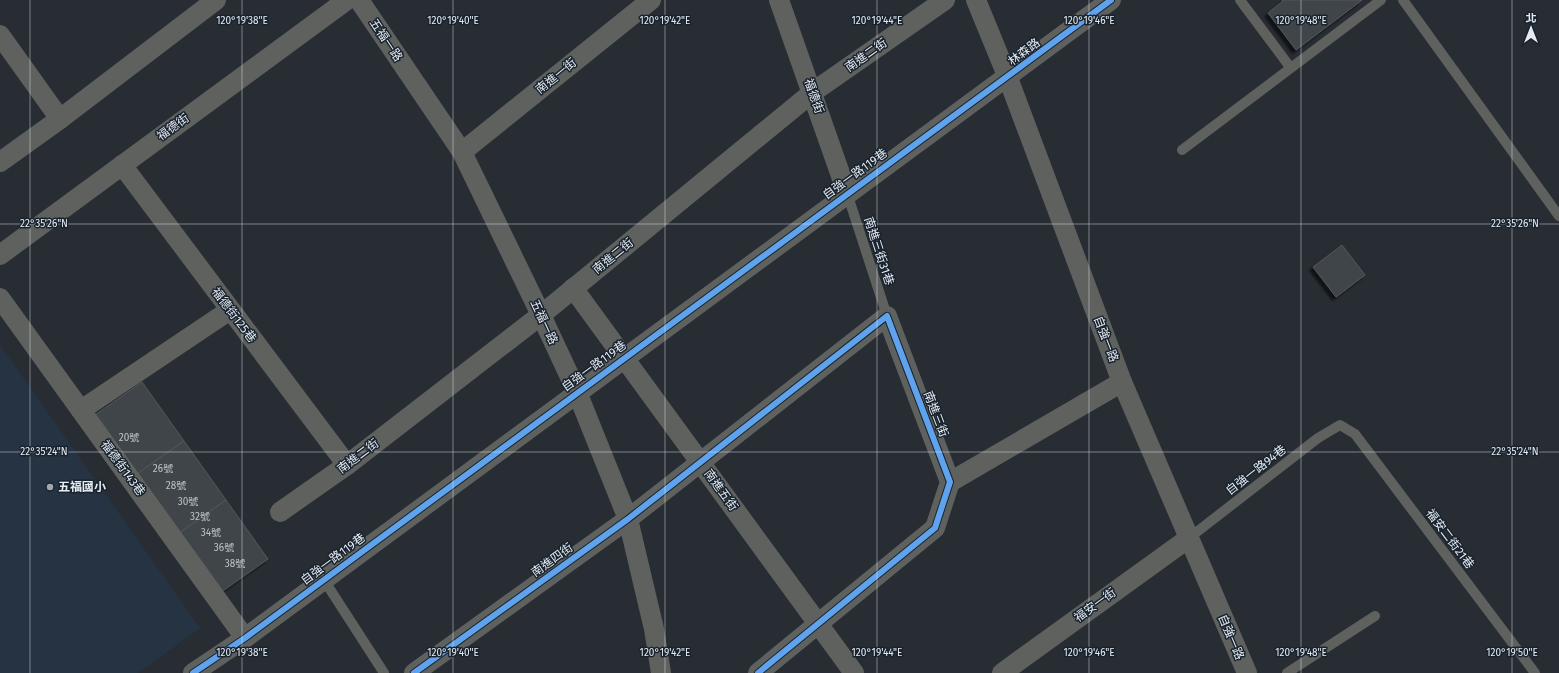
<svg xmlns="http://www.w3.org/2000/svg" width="1559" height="673" font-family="'Fira Sans','Noto Sans TC',sans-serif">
<defs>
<filter id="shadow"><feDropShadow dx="-3.5" dy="3.5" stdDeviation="1" flood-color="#0009"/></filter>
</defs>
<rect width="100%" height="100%" fill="#282d33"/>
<path fill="#253342" d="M0,345L200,628L138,673H0Z"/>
<g fill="#404449" stroke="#53585d" filter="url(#shadow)">
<path d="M1282,0H1362L1296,50L1268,13L1283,1Z"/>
<path d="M1342,245L1365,275L1336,297L1313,267Z"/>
<path d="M142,382L184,441L134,476L92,417Z"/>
<path d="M184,441L226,500L175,536L134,476Z"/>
<path d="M226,500L268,559L217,595L175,536Z"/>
</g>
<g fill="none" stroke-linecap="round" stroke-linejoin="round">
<g stroke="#5f615f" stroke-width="10">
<path d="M1240,0L1290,67"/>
<path d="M1403,0L1559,216"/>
<path d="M1182,150L1381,0"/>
<path d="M847,193L887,316"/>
<path d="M1189,538L1318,438L1340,425L1355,434L1535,673"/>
<path d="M324,580L384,673"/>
<path d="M1287,673L1375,616"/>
</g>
<g stroke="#5f615f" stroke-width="20">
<path d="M359,0L462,152L541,315L577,392L628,519L654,629L661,673"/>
<path d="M779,0L847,193"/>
<path d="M976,0L1008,78L1122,382L1247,673"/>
<path d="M0,35L60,119"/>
<path d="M462,152L651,0"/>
<path d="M0,162L60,119L216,0"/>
<path d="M122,165L347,465"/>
<path d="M0,255L347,0"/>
<path d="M573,288L854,673"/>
<path d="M0,298L245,638"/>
<path d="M81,410L230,310"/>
<path d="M950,482L1122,382"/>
<path d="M280,512L347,465L541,315L813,92L945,0"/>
<path d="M193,673L245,638L1111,0"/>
<path d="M414,673L628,519L887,316L950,482L935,528L758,673"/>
<path d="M1002,673L1189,538"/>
</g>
<defs>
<g id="cycleway">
<path d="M193,673L245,638L1111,0"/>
<path d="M414,673L628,519L887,316L950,482L935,528L758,673"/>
</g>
</defs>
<use href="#cycleway" stroke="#19232e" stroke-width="8"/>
<use href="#cycleway" stroke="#60a3ed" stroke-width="6"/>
</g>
<path fill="none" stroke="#e4ebf3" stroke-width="1" stroke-opacity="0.45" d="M30,0V673M242,0V673M453,0V673M665,0V673M877,0V673M1089,0V673M1301,0V673M1512,0V673M0,224H1559M0,452H1559"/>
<circle fill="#a2a8b0" stroke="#19232e" stroke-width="1.5" cx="50" cy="487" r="4"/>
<g text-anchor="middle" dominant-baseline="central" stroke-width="3" stroke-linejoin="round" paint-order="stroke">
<g font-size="10" fill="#bbc1c8">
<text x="129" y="438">20號</text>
<text x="163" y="469">26號</text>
<text x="176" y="486">28號</text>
<text x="188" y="502">30號</text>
<text x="200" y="517">32號</text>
<text x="211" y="533">34號</text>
<text x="224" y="548">36號</text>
<text x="235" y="564">38號</text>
</g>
<g font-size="12" fill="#e4ebf3" stroke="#19232e">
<text transform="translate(386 40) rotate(56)">五福一路</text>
<text transform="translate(1024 52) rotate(-37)">林森路</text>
<text transform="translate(866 55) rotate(-35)">南進二街</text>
<text transform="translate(556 76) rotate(-39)">南進一街</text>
<text transform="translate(814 96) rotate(71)">福德街</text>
<text transform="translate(173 127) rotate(-36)">福德街</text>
<text transform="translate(855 174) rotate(-36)">自強一路119巷</text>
<text transform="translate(879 251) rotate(72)">南進三街31巷</text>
<text transform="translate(613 256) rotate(-39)">南進二街</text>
<text transform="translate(234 315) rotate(53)">福德街125巷</text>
<text transform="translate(544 322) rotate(65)">五福一路</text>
<text transform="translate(1106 339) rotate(69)">自強一路</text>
<text transform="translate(594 366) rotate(-36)">自強一路119巷</text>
<text transform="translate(936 414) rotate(69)">南進三街</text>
<text transform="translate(358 456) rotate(-37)">南進二街</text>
<text transform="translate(123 468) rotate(54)">福德街143巷</text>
<text transform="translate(1256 470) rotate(-38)">自強一路94巷</text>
<text transform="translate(721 490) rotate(54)">南進五街</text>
<text transform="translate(1450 539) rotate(53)">福安二街21巷</text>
<text transform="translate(333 559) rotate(-37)">自強一路119巷</text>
<text transform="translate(552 560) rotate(-36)">南進四街</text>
<text transform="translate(1095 605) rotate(-36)">福安一街</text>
<text transform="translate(1231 637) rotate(67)">自強一路</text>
</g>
<g font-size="12" font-weight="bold" fill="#e4ebf3" stroke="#19232e" text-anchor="start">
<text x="58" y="487">五福國小</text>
</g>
</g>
<g font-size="10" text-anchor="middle" fill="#e4ebf3" stroke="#19232e" stroke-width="3" stroke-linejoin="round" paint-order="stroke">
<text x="242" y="24">120°19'38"E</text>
<text x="453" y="24">120°19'40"E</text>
<text x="665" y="24">120°19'42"E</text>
<text x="877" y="24">120°19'44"E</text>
<text x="1089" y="24">120°19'46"E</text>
<text x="1301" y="24">120°19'48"E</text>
<text x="44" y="227">22°35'26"N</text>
<text x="1515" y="227">22°35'26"N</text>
<text x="44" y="455">22°35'24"N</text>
<text x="1515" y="455">22°35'24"N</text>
<text x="242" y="656">120°19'38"E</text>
<text x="453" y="656">120°19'40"E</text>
<text x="665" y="656">120°19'42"E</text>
<text x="877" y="656">120°19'44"E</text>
<text x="1089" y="656">120°19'46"E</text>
<text x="1301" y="656">120°19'48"E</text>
<text x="1512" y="656">120°19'50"E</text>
</g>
<g transform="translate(1531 28)" stroke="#19232e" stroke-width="3" paint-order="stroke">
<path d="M0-3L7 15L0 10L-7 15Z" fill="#e4ebf3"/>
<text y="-6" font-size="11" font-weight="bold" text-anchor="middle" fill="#e4ebf3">北</text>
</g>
</svg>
